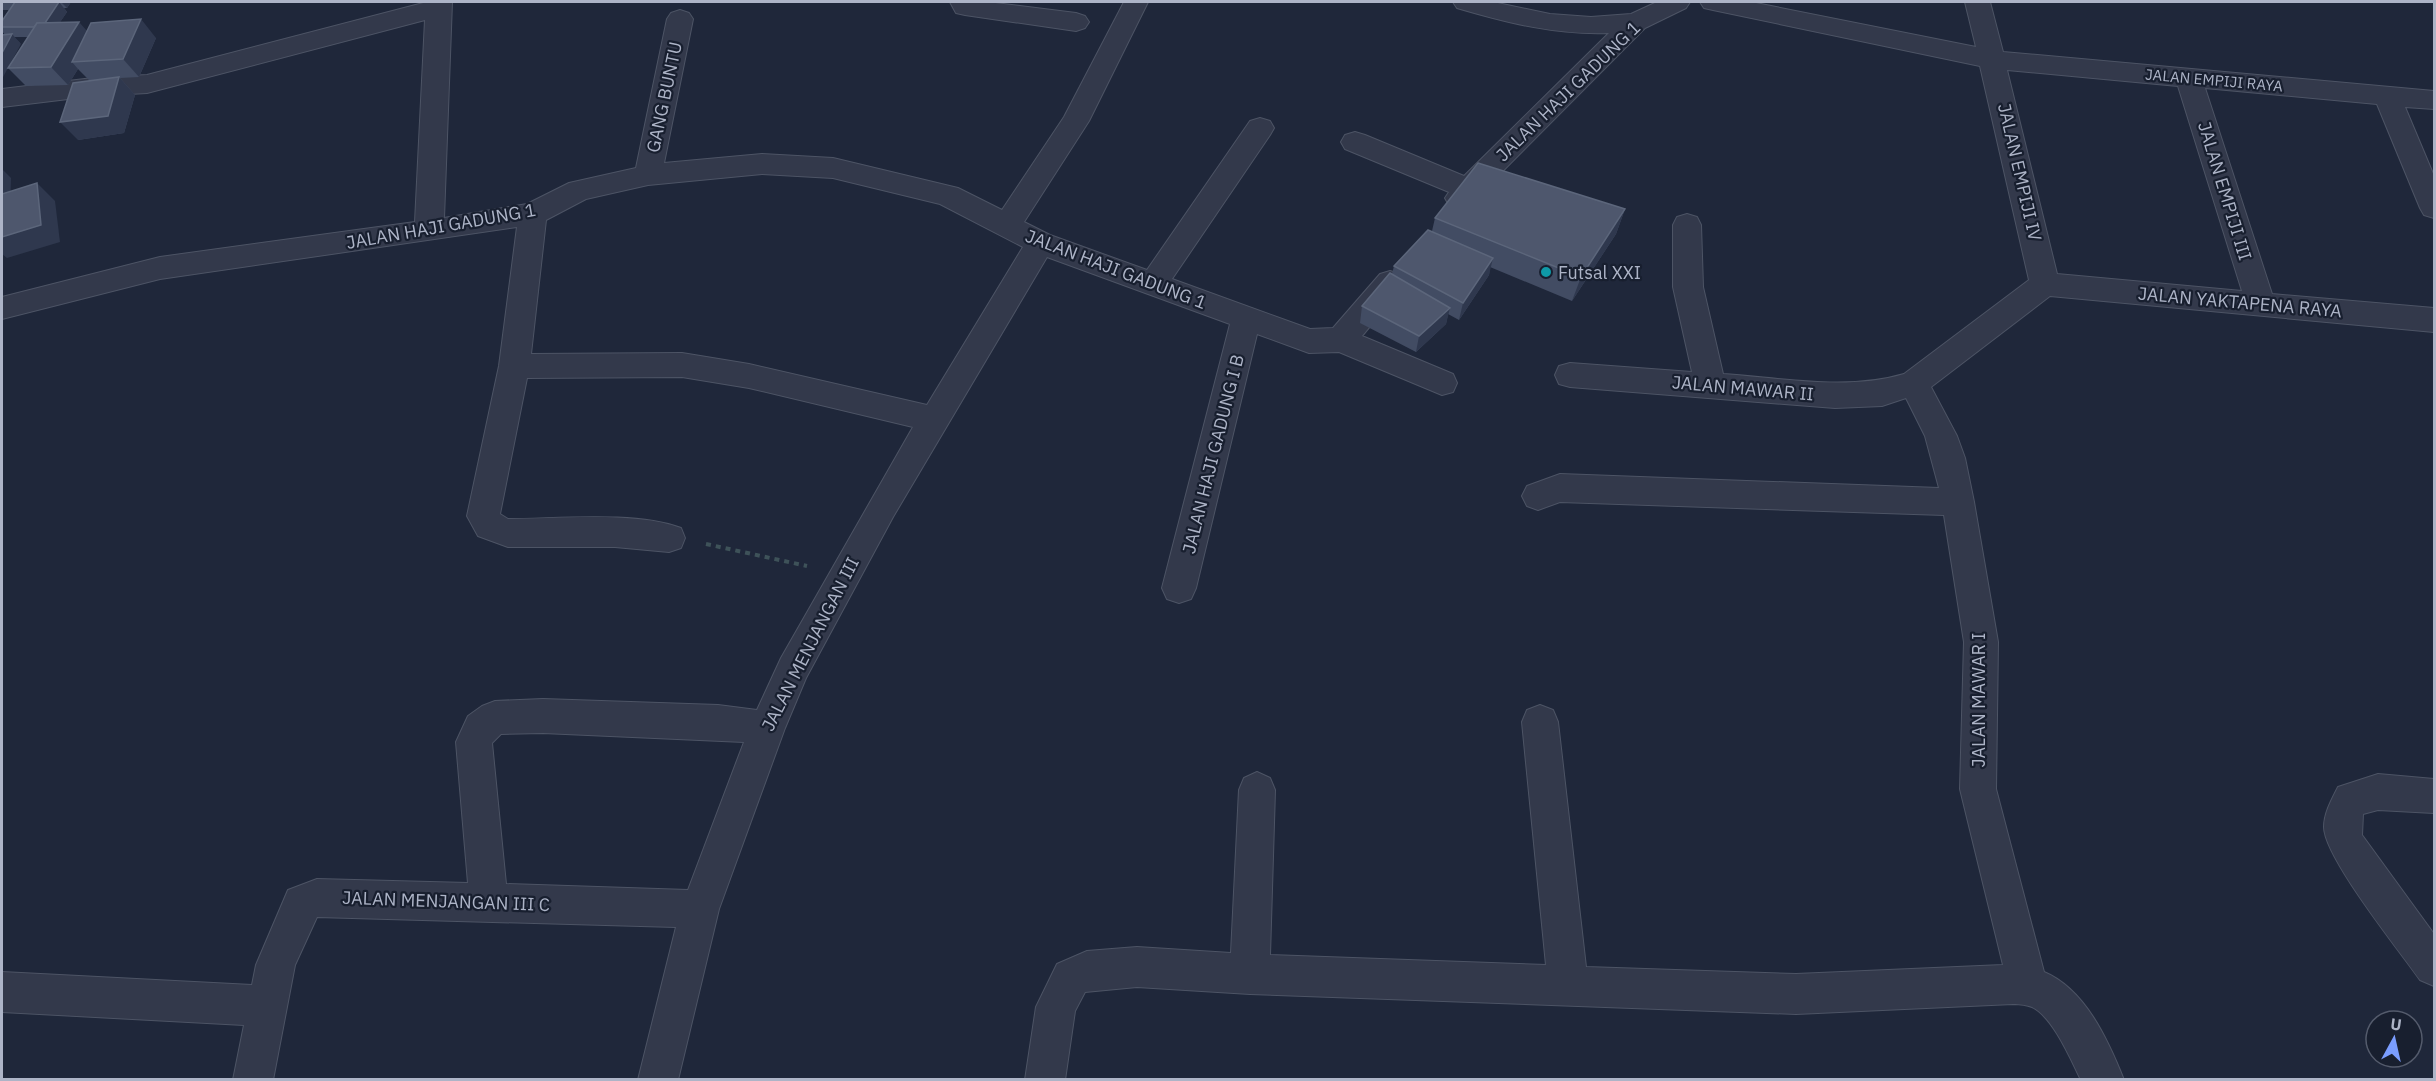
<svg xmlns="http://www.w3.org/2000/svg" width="2436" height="1081" font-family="'IBM Plex Sans',sans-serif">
<rect width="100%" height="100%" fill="#1f273a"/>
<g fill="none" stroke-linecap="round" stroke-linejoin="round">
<defs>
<g id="minor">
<path d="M427,2H452L444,218L527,204L569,183L636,168L667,19L671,13L680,10L689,13L693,19L664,163L762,154L833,158L958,188L1002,210L1064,117L1124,2H1148L1089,121L1024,222L1050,235L1147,270L1250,121L1260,118L1270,121L1274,128L1270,135L1172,279L1310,329L1333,328L1380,274L1390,271L1400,274L1405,282L1400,290L1362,336L1453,374L1457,383L1453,392L1442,395L1339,352L1309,353L1257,334L1196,588L1191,599L1179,603L1167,599L1162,588L1230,324L1047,257L893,517L806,678L785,728L719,909L678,1080H638L676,927L317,917L295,965L273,1080H233L244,1025L2,1012V972L252,985L256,965L288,890L317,879L468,883L456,742L468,716L482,706L495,701L543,699L718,705L757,710L781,658L913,427L749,388L682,377L527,378L500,514L508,519C558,519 635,511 681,528L685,538L681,548L669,552L615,547H508L478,536L467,516L499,366L517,227L160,279L2,319V297L160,257L415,222L425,20L147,93L93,96L2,107V89L93,78L147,75ZM762,174L833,178L940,204L1023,247L927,405L749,364L682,353L531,354L546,220L586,199L648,185ZM543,733L744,742L688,890L506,884L492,743L501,734Z"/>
<path d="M950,2H987L1076,13L1085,16L1089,22L1085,28L1076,31L965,15L956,13Z"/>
<path d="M1453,2H1493L1550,14L1591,17L1631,14L1657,2H1690L1686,8L1645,28L1469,205L1459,208L1449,205L1445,198L1449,192L1345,149L1341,142L1345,135L1355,132L1365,135L1464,176L1609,33C1556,35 1508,23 1457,8Z"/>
<path d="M1700,2H1751L1976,47L1965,2H1990L2003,52L2434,91V109L2405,107L2434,176V218L2424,215L2420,208L2377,104L2205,88L2272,294L2434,308V332L2050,296L1931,387L1957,436L1965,458L1974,502L1998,642L1996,789L2044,972C2085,989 2108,1040 2124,1080H2081C2071,1060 2053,1017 2032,1007C2027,1005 2019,1004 2013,1004L1796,1014L1250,994L1137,987L1085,992L1075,1011L1065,1080H1025L1036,1007L1057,964L1087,951L1137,947L1231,953L1239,790L1244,778L1257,772L1270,778L1275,790L1270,955L1546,965L1522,722L1527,710L1540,705L1553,710L1558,722L1586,967L1796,974L2003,965L1960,789L1964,642L1944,515L1560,502L1538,510L1527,506L1522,496L1527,486L1560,474L1939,488L1925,436L1906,398L1882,406L1835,408L1570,387L1559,384L1555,375L1559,366L1570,363L1692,372L1673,287V225L1677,217L1687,214L1697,217L1701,225L1703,287L1723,374C1782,378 1847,391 1904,374L2029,280L1980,66L1713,10L1704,8ZM2007,70L2178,86L2242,291L2057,274Z"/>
<path d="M2378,774L2434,779V813L2378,810L2363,814L2362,835L2434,934V986L2420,980C2399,950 2324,857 2324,827C2324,813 2332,799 2338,787Z"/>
</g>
</defs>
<use href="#minor" stroke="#4d5465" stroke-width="2"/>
<path stroke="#3e5259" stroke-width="4" stroke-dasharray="5 5" stroke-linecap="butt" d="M706,544L807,566"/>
<use href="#minor" fill="#33394b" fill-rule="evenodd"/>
</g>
<g fill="#424c63">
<path d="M2,2H71L67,8H64L67,12L60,22L87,31L156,38L139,77L120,78L135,95L124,133L78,140L98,80H89L78,69L68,85L26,86L8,68L28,37H14L21,44L5,35L2,31V27L9,10H2Z"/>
<path d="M1625,209L1616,234L1572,301L1490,267L1489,275L1459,320L1448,314L1446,324L1416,352L1360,323L1362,306L1392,274L1394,266L1432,231L1435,218Z"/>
</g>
<g fill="#2f384e">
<path d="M59,2L67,12L50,37L42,27Z"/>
<path d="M61,2H71L67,8Z"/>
<path d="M141,19L156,38L139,77L123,59Z"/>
<path d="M79,22L95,40L72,62L78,69L68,85L51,67Z"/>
<path d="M12,34L21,44L2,79V53Z"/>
<path d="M119,77L135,95L124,133L78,140L60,122Z"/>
<path d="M2,169L11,178L10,211L2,213Z"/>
<path d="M37,183L55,201L60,242L7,258L2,254V237Z"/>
<path d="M1625,209L1616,234L1572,301L1581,277Z"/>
<path d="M1493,258L1489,275L1459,320L1463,303Z"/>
<path d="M1450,308L1446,324L1416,352L1419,336Z"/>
</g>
<g fill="#4e576d" stroke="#5c667b" stroke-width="1.5">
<path d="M15,2H59L45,23H37L34,27H2V21Z"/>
<path d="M141,19L123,59L72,62L91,23Z"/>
<path d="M79,22L51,67L8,68L37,23Z"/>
<path d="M12,34L2,53V35Z"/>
<path d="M119,77L108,116L60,122L73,83Z"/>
<path d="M1478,163L1625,209L1581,277L1435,218Z"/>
<path d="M37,183L41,225L2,237V194Z"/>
<path d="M1428,230L1493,258L1463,303L1394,266Z"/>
<path d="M1390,273L1450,308L1419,336L1362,306Z"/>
</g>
<circle fill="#0f9aa8" stroke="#181f2f" stroke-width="2" cx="1546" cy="272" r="6"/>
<g text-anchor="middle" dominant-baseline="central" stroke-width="4.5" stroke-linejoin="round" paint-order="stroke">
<g font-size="15" fill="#adb4c7" stroke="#181f2f">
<text transform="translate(2214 80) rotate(5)">JALAN EMPIJI RAYA</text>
</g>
<g font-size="18" fill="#adb4c7" stroke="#181f2f">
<text transform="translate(1568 91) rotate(-44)">JALAN HAJI GADUNG 1</text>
<text transform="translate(664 97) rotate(-78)">GANG BUNTU</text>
<text transform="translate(2020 172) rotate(77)">JALAN EMPIJI IV</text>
<text transform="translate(2225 191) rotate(73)">JALAN EMPIJI III</text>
<text transform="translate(441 226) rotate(-10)">JALAN HAJI GADUNG 1</text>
<text transform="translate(1116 269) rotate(21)">JALAN HAJI GADUNG 1</text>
<text transform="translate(2240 302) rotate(5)">JALAN YAKTAPENA RAYA</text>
<text transform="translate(1743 388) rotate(5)">JALAN MAWAR II</text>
<text transform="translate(1213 454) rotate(-76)">JALAN HAJI GADUNG I B</text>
<text transform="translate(810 644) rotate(-63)">JALAN MENJANGAN III</text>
<text transform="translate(1978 700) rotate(-90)">JALAN MAWAR I</text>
<text transform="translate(446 901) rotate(2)">JALAN MENJANGAN III C</text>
</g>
<g font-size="18" fill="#adb4c7" stroke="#181f2f" text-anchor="start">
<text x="1558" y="272">Futsal XXI</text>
</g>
</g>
<rect width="2436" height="1081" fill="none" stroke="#adb4c7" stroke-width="6"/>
<g transform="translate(2394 1039) rotate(8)"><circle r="28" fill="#181f2f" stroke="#545b6c" stroke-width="1.5"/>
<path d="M0-4.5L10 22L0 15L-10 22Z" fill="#7a9dff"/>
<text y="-9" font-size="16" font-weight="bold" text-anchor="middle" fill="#adb4c7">U</text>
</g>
</svg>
